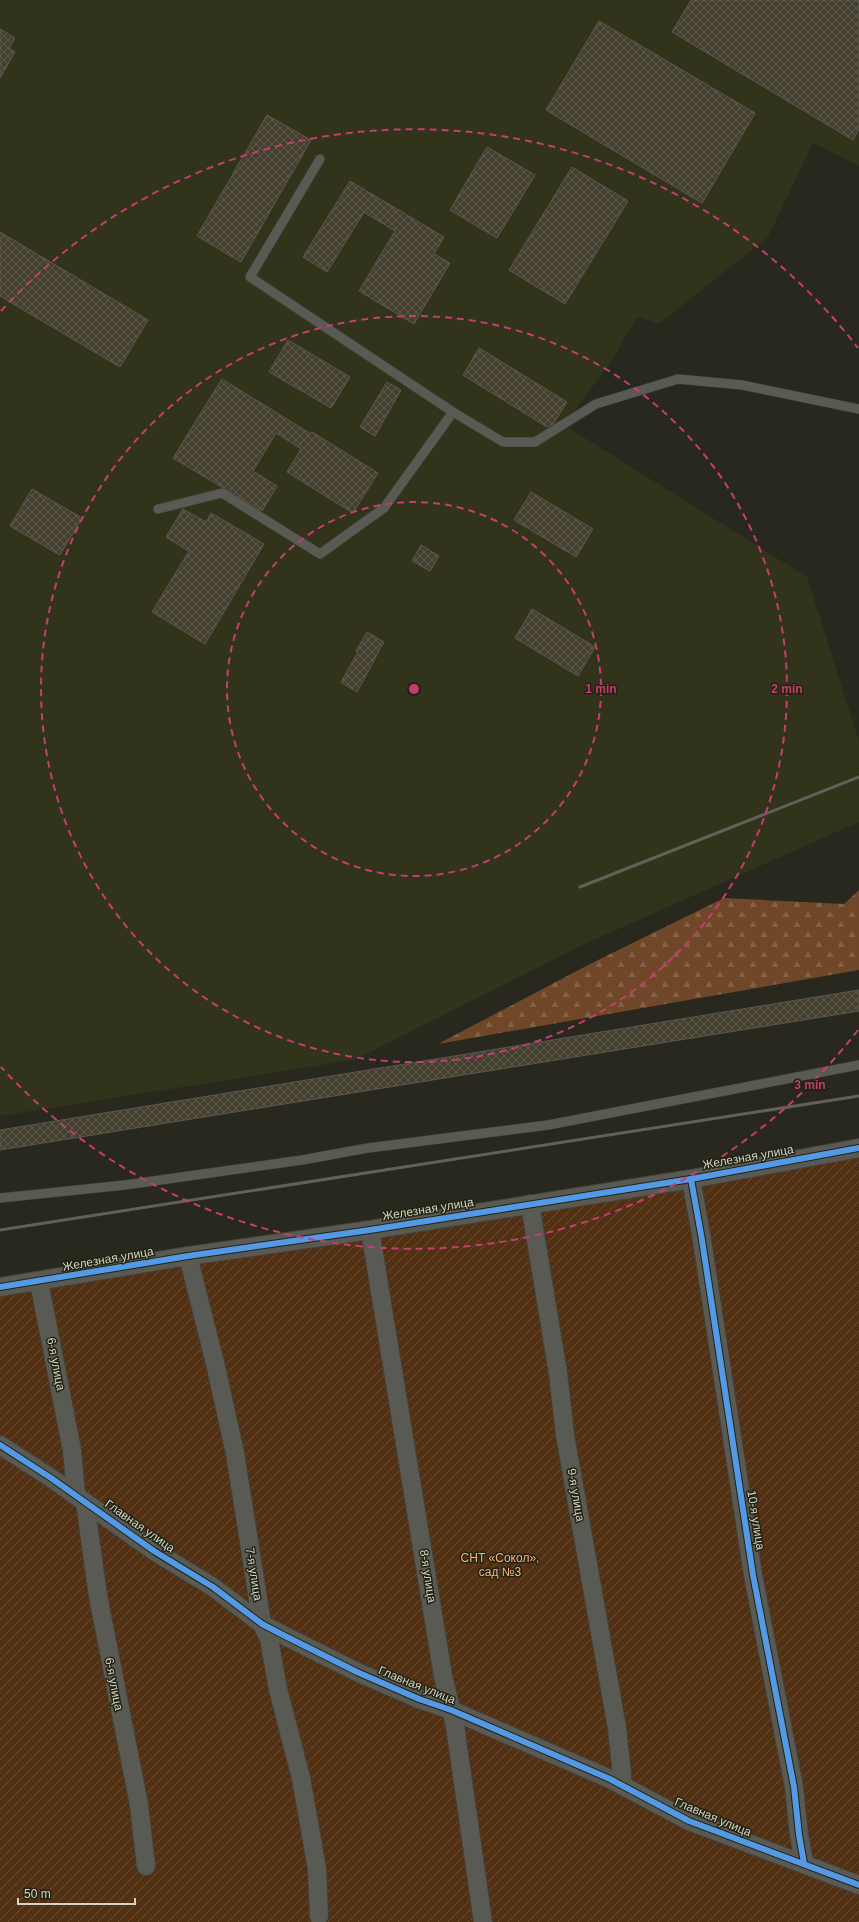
<svg xmlns="http://www.w3.org/2000/svg" width="859" height="1922" font-family="Helvetica,sans-serif">
<defs>
<pattern id="forest-firs" width="22" height="20" patternUnits="userSpaceOnUse"><rect width="22" height="20" fill="#704729"/><path d="M5 1l3.5 6h-7zM16 11l3.5 6h-7z" fill="#846147"/></pattern>
<pattern id="garden-furrows" width="10" height="10" patternUnits="userSpaceOnUse"><rect width="10" height="10" fill="#523014"/><path d="M-1 1l2-2M0 10L10 0M9 11l2-2" fill="none" stroke="#6a4d35"/></pattern>
<pattern id="building-cross-hatch" width="8" height="8" patternUnits="userSpaceOnUse"><rect width="8" height="8" fill="#443f2f"/><path d="M0 0l8 8M0 8l8-8" fill="none" stroke="#5e5a4c"/></pattern>
</defs>
<rect width="100%" height="100%" fill="#28281e"/>
<path fill="#32331b" d="M0,0H859V166L813,143L768,237L659,324L637,317L611,362L564,425L807,577L859,741V822L589,942L354,1060L0,1116Z"/>
<path fill="url(#forest-firs)" d="M859,890V970L438,1044L588,965L724,898L844,904Z"/>
<path fill="url(#garden-furrows)" d="M859,1148V1922H0V1281Z"/>
<g fill="url(#building-cross-hatch)" stroke="#5a5850">
<path d="M691,0H859V129L853,140L672,32Z"/>
<path d="M599,21L755,113L702,203L546,110Z"/>
<path d="M0,29L15,38L9,48L15,52L0,78Z"/>
<path d="M267,115L311,140L241,262L197,236Z"/>
<path d="M487,147L535,175L497,238L450,210Z"/>
<path d="M572,167L628,201L565,304L509,270Z"/>
<path d="M350,181L444,237L434,254L450,263L414,324L359,291L395,231L364,212L327,272L303,257Z"/>
<path d="M0,232L148,320L120,367L0,296Z"/>
<path d="M288,340L350,377L331,408L269,372Z"/>
<path d="M479,348L567,402L553,424L547,427L463,375Z"/>
<path d="M222,379L311,434L312,432L378,473L353,513L287,472L301,449L276,433L253,471L277,486L262,511L173,458Z"/>
<path d="M387,382L401,390L375,436L360,427Z"/>
<path d="M32,489L82,518L60,555L10,526Z"/>
<path d="M531,492L593,529L576,557L514,520Z"/>
<path d="M183,509L206,522L211,513L264,544L205,644L152,612L189,551L166,537Z"/>
<path d="M421,545L439,556L430,571L412,561Z"/>
<path d="M532,609L595,647L578,676L515,638Z"/>
<path d="M367,632L384,642L357,692L341,682L358,652L356,651Z"/>
<path d="M859,990V1011L0,1150V1130Z"/>
</g>
<g fill="none" stroke-linecap="round" stroke-linejoin="round">
<defs>
<g id="lane">
<path d="M320,159L250,277L453,412"/>
<path d="M158,509L222,493L320,554L384,508L453,412L503,442H535L596,404L678,379L742,385L859,409"/>
<path d="M0,1198L125,1185L302,1160L368,1148L548,1125L859,1065"/>
</g>
<g id="street">
<path d="M691,1179L702,1240L753,1575L794,1787L799,1835L804,1863"/>
<path d="M530,1204L558,1373L565,1435L617,1728L623,1785"/>
<path d="M370,1230L443,1676L455,1726L483,1922"/>
<path d="M188,1256L215,1363L235,1453L262,1624L269,1639L278,1689L301,1778L317,1869L319,1916"/>
<path d="M39,1282L72,1450L76,1495"/>
<path d="M0,1287L188,1256L370,1230L691,1179L859,1148"/>
<path d="M0,1445L51,1478L154,1551L213,1587L262,1624L283,1635L357,1672L419,1699L451,1710L610,1779L689,1821L859,1885"/>
<path d="M85,1502L98,1596L139,1805L146,1866"/>
</g>
</defs>
<use href="#lane" stroke="#43433b" stroke-width="10"/>
<use href="#street" stroke="#43433b" stroke-width="20"/>
<use href="#lane" stroke="#5a5a54" stroke-width="9"/>
<use href="#street" stroke="#5a5a54" stroke-width="18"/>
<g stroke="#61615a" stroke-width="3">
<path d="M580,887L859,777"/>
<path d="M0,1230L859,1096"/>
</g>
<defs>
<g id="cycleway">
<path d="M691,1179L702,1240L753,1575L794,1787L799,1835L804,1863"/>
<path d="M0,1287L188,1256L370,1230L691,1179L859,1148"/>
<path d="M0,1445L51,1478L154,1551L213,1587L262,1624L283,1635L357,1672L419,1699L451,1710L610,1779L689,1821L859,1885"/>
</g>
</defs>
<use href="#cycleway" stroke="#222311" stroke-width="8"/>
<use href="#cycleway" stroke="#5399e6" stroke-width="6"/>
</g>
<g fill="none" stroke="#c53d71" stroke-width="2" stroke-dasharray="7 5">
<circle cx="414" cy="689" r="187"/>
<circle cx="414" cy="689" r="373"/>
<path d="M858 1030A560 560 0 0 1 1 1067M1 311A560 560 0 0 1 858 348"/>
</g>
<g text-anchor="middle" dominant-baseline="central" stroke-width="3" stroke-linejoin="round" paint-order="stroke">
<g font-size="12" fill="#d3d3c8" stroke="#222311">
<text transform="translate(748 1157) rotate(-10)">Железная улица</text>
<text transform="translate(428 1209) rotate(-9)">Железная улица</text>
<text transform="translate(108 1259) rotate(-10)">Железная улица</text>
<text transform="translate(56 1364) rotate(79)">6-я улица</text>
<text transform="translate(576 1495) rotate(80)">9-я улица</text>
<text transform="translate(756 1520) rotate(81)">10-я улица</text>
<text transform="translate(140 1526) rotate(35)">Главная улица</text>
<text transform="translate(254 1574) rotate(81)">7-я улица</text>
<text transform="translate(428 1576) rotate(81)">8-я улица</text>
<text transform="translate(114 1684) rotate(79)">6-я улица</text>
<text transform="translate(417 1685) rotate(22)">Главная улица</text>
<text transform="translate(713 1817) rotate(23)">Главная улица</text>
</g>
<g font-size="12" fill="#fdb27f" stroke="#222311">
<text x="500" y="1558">СНТ «Сокол»,<tspan x="500" dy="14">сад №3</tspan></text>
</g>
</g>
<circle cx="414" cy="689" r="6" fill="#c53d71" stroke="#222311" stroke-width="2"/>
<g font-size="12" text-anchor="middle" font-weight="bold" fill="#c53d71" stroke="#222311" stroke-width="3" stroke-linejoin="round" paint-order="stroke">
<text x="601" y="693">1 min</text>
<text x="787" y="693">2 min</text>
<text x="810" y="1089">3 min</text>
</g>
<path d="M18 1898v6h117v-6" fill="none" stroke="#d3d3c8" stroke-width="2"/>
<text x="24" y="1898" font-size="12" fill="#d3d3c8" stroke="#222311" stroke-width="3" paint-order="stroke">50 m</text>
</svg>
